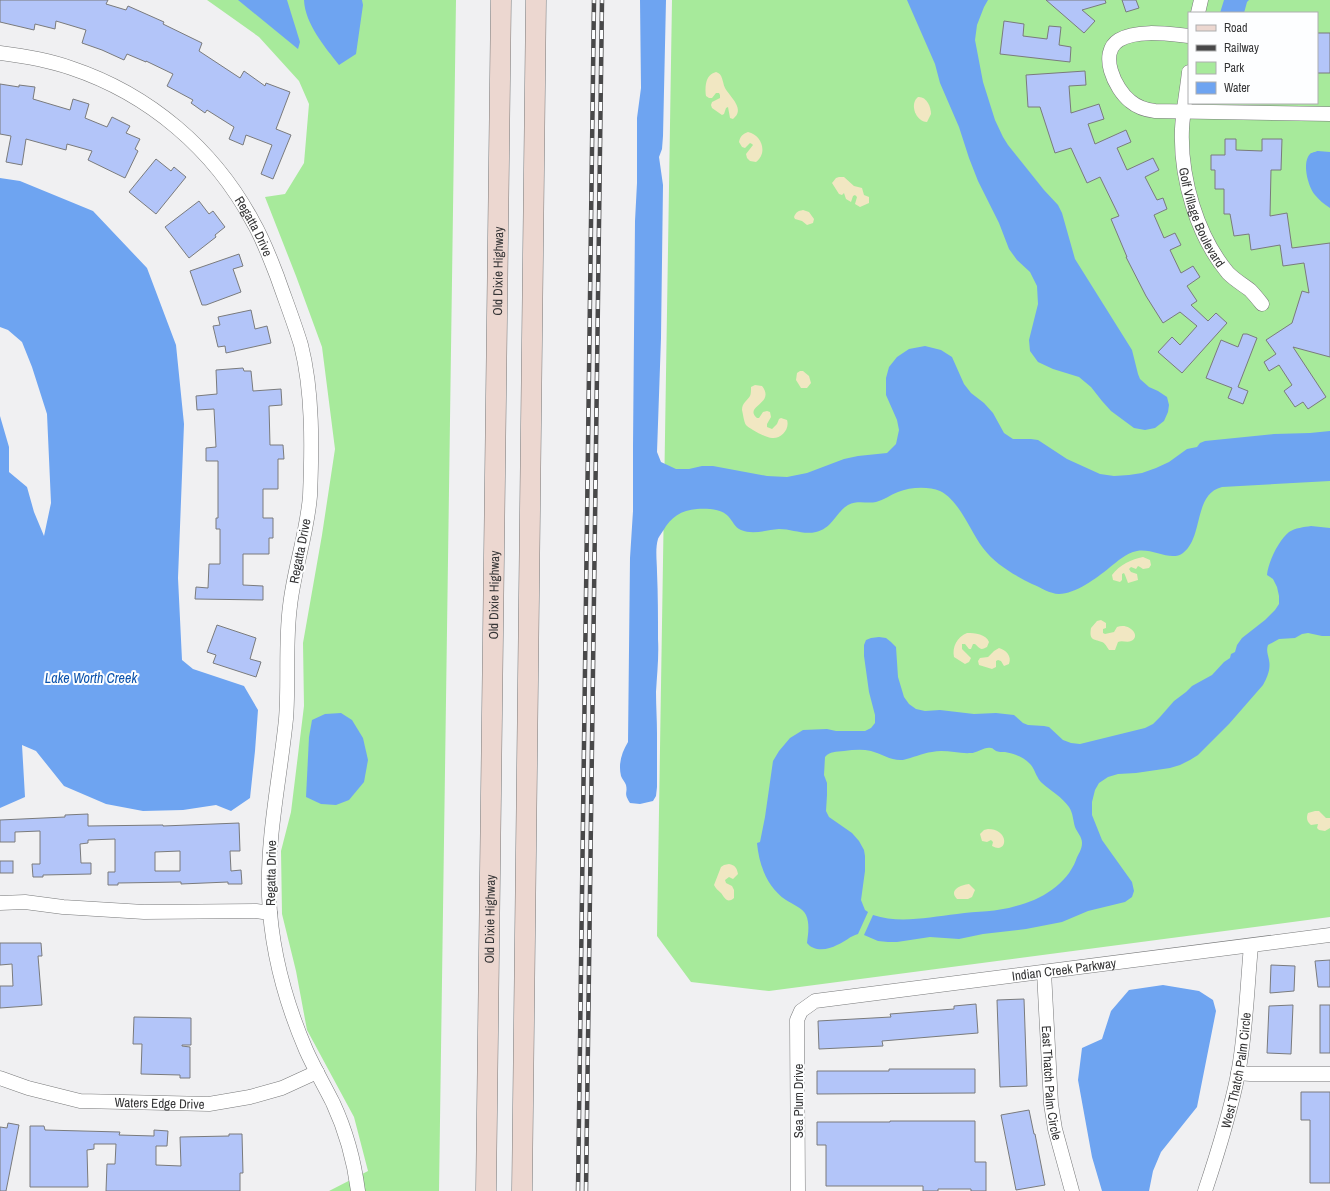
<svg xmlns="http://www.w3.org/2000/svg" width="1330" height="1191" font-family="'Archivo Narrow',sans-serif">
<rect width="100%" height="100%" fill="#f0f0f2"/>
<g fill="#a7ea9b" fill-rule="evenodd">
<path d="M207,0H456L439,1191H329L368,1171L354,1117L307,1030L296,971L282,914L281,851L291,812L304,706L303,643L322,535L335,449L322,347L296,276L265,197L285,194L304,163L309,104L299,81L259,37Z"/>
<path d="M672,0H1330V917L769,991L691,982L657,936ZM1189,13H1317V103H1189Z"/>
</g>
<g fill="#f1e7c2">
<path d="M716,72C723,74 722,81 725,88C730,97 746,109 733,119L730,118L728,107L726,108L724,114L722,115L712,108L711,105L712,102L720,98V95L719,93H716L712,98H709L706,96C705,87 705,75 716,72Z"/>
<path d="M918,97C926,96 931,106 931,114L927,122C916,122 909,104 918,97Z"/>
<path d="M748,132C762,135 768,153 756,162L750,161L747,158L746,154L753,145L752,144L750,143L745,148L742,147L739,142C740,136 743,134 748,132Z"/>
<path d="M839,177H844L854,186L862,188L864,195L869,197V203L860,207L855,204L857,197L855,195L853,196L851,202L846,199L844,193L842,195L839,194L832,183L836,178Z"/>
<path d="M803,210L809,212L814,219L813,223L807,225L802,221L795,219L794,217C796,212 798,211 803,210Z"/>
<path d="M800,371H803L809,376L811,383L807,388H801L796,380L797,373Z"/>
<path d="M755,385L762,386C776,404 743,406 757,418H759L763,412L767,411L770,412L771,417L767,424V427L772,429L777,424L779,419L781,418L787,420C790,429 781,439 772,438C766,438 750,429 746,425C744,422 743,414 742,410C742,403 747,401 750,396C751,394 751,390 751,387Z"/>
<path d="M1143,557L1150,560L1151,565L1149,568L1143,569L1140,567L1138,566L1136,569L1131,567L1129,569L1131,572L1137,574L1138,580L1128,583L1125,575L1124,573L1122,574V580L1120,582L1113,580L1112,575C1119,565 1132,559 1143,557Z"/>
<path d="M1101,620L1106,623V628L1103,629V633L1105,634L1114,632L1117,627C1129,622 1142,636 1131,641C1127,643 1122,640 1118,642L1115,650H1109C1107,647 1105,643 1102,642C1093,639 1089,640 1091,628L1097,621Z"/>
<path d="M967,633C975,633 986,634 989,642L987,647C980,651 980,648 975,644H973L971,649H969L965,644H962V649L971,658L969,662L965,664L954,657C952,647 957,637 967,633Z"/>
<path d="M999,648C1006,650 1012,656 1009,664L1004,666L1001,661L998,660L996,661V667L992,669L979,665L978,661L980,658L988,657L994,651Z"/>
<path d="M1315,811H1319L1326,818H1330V828L1325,831L1319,830L1317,828L1318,824L1311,825C1307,822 1306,818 1308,813Z"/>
<path d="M988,829C1010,829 1008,855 992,846L993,842L991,840L987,842L982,841L980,834L984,830Z"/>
<path d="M729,864C735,865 737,868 738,874L733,879L729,877L725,880L726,883L732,886L734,890V898C727,904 725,898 721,893C718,890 716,889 714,885L721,867L724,865Z"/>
<path d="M969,884L975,890L972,897L968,899H957C948,890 961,885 969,884Z"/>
</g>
<g fill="#6ea4f1">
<path d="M238,0H287L300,42L298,49Z"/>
<path d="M304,0H362L363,5L356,54L339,65C325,47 305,24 304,0Z"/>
<path d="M640,0H666L663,136L662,149L659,157L663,185L661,338L657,452L661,462L676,469H689L702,466H713L767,476L787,477L807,473L844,459L858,456L887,453L896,444L899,430L897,420L886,395V378L889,367L897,357L909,349L925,346L941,350L952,357L964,384L971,393L984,403L993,413L1004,433L1013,439H1031L1038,440L1067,459L1100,474L1114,476L1129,475L1142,473L1156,468L1169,462L1187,449L1197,447L1200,443L1205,441L1274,434L1310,433L1330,431V481L1222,487C1193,494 1204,537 1183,553C1171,562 1153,548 1137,551C1126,553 1118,561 1109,568C1097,578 1075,594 1059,594C1050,594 1040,587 1032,584C1014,575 995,564 983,548C970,531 960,501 940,491C928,486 910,487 898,492C890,495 884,500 876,502C867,504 858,500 848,505C836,512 833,528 816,532C803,535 792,529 779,529C766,530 753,535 741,530C734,527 733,521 728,516C722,509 706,508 697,509C681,510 671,517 663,531C662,532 659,537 658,539C655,549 657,562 657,572C658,595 658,617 658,639C659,657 657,674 656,692C656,706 657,720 657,734C657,752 657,769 657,787L656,796L653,801L640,804L630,803C623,792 628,794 626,785C625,782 622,779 621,776C618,763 622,752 628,742L630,558L633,511V447L635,221L637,183V118L641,88Z"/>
<path d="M907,0H988L984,7L977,25L975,40L983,82L995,120L1003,137L1008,145L1044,190L1058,205L1062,213L1075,259L1132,350L1138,374L1140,379L1149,387L1158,391L1167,397L1169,405L1168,412L1164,421L1155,428L1145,430L1134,428L1111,411L1102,401L1091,387L1079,377L1053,369L1038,362L1030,351L1029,340L1038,304L1037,286L1030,272L1017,260L1009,249L999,223L978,181L969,158L959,127L940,83L935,64Z"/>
<path d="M1224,0H1249L1247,2L1244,13H1220Z"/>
<path d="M1318,151L1330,152V208C1324,204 1319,200 1315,195C1308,187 1301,161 1311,153C1312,153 1317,151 1318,151Z"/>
<path d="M0,178L20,181L93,211L147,268L176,345L184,424L178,578L182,660L193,669L244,686L258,710L255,751L250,798L231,811L216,805L183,810L143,811L106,804L64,786L36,751L22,745L25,797L0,808V416L9,447V472L27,487L34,512L44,536L51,503L47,414L32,367L22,342L8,330L0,327Z"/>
<path d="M1311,526L1330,528V636H1322L1308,633L1302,634L1295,638L1279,639L1268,645C1266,651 1268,654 1269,660C1271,669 1267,678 1263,685L1229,724L1198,755L1190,760L1180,765L1170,768L1136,773L1118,774L1108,777L1099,783L1095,790L1092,802V815L1102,840L1132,882L1134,891L1132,897L1125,902L1088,911L1062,922L1026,929L983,934L959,939L930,937L897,942H888L878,941L864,935L873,915C900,924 929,917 957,914C977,911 997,912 1016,906C1041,900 1067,884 1076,860C1078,854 1082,850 1082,843C1082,837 1077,832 1075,827C1073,820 1073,813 1069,807C1062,797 1051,791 1042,783C1037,779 1035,770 1031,765C1024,757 1015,754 1005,752C1002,752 998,752 996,751C994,750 993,748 991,748C986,746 976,753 971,753C958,754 945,749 932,752C922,753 913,758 903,760C891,761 882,754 871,751C862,749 853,750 844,751C836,752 830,751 825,757L824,775L827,783V795L826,811L829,817L852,833L859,841L864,850L865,856V871L861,900L865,910L868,912L858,934C850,936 845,942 837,945C828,950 814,952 807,943C808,934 810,924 806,915C803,908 792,904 786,900C767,887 759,865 757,843L760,842L765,817L773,761L779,751L790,738L803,730L827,729L836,731H865L871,728L875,723V715L869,692L864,656V645L866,640L871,638L879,637L886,638L891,642L896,647L898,677L904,697L909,704L916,709L925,711L940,710L974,714L996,713L1014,715L1023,723L1028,725L1044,726L1049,727L1063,740L1071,743L1080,744L1145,728L1153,724L1160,717L1174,701L1186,692L1192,686L1212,675L1224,662L1230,658L1231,654L1235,652L1237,645L1242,638L1265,620L1275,610L1279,604V596L1277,587L1273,579L1267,575C1268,562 1279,540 1289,532C1295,528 1304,527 1311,526Z"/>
<path d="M341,713L352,720L363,738L368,760L364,782L349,800L336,805L321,804L306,797L309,737L312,720L325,714Z"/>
<path d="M1163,985L1199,991L1213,1000L1216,1011L1197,1107L1161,1152L1153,1171L1149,1191H1102L1092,1157L1078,1080L1082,1048L1102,1039L1111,1011L1129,990Z"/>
</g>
<g fill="#b3c5f9" stroke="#7a7b7c" fill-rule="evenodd">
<path d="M0,0H108L106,4L126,10L128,6L164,22L163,24L202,43L199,51L240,78L244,71L265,86L266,83L290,92L276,129L291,135L273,179L261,174L272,145L246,135L243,145L229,139L234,127L207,110L205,113L191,103L193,100L167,86L173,74L146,61V62L127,54L124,60L102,50L82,43L86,30L56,21L55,29L35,24L34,30L0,22Z"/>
<path d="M1046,0H1105L1106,3L1082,10L1095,21L1084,33Z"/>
<path d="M1122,0H1136L1139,8L1126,12Z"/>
<path d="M1004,21L1024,24L1023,36L1047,39L1049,26L1061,27L1059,45L1071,47L1070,62L1000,54Z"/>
<rect x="1317" y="33" width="13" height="40"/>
<path d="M1085,71L1086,85L1069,86L1071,113L1099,104L1104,119L1088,124L1095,144L1126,130L1131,142L1117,148L1127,170L1153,158L1159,170L1145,177L1157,200L1163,198L1167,209L1154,215L1164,238L1175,233L1181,245L1170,250L1181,273L1193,266L1200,277L1187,286L1197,301L1191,305L1208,321L1216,313L1227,323L1182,373L1158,352L1172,337L1180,345L1197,326L1180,312L1163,323L1146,296L1126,257H1127L1111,219L1119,216L1100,177L1087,183L1071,148L1055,153L1040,107H1028L1026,75Z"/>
<path d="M0,84L19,87V85L35,87L33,99L70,110L73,99L89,104L85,118L107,127L112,117L130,126L126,133L140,139L135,149L138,151L125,178L88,160L92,151L67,144L66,150L26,139L22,165L6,162L11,136L0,134Z"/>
<path d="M1225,139H1236V150L1262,151V139H1282L1281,170H1271L1270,216L1287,213L1292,248L1330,243V357L1293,347L1326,397L1308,409L1303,402L1295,407L1284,391L1292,385L1279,365L1269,371L1264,362L1276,354L1266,340L1292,323L1302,291L1309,293L1304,263L1283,266L1280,245L1251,250L1249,234L1234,236L1230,214H1224V189H1215V170H1211V155H1225Z"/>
<path d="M156,159L171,171L174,167L186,177L156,214L129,192Z"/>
<path d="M199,201L209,214L213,211L225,227L215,235L216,237L189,258L165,227Z"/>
<path d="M239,254L243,266L233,269L241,292L206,305H202L190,271Z"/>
<path d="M251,310L255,329L267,326L271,343L226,353L225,346L218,347L213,326L220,325L218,317Z"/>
<path d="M1243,334H1247L1257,338L1238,387L1248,391L1243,404L1228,398L1232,388L1206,378L1221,340L1238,347Z"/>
<path d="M243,368L244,371H251L253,391L281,389L282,405L269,406L270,445H283L284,459H278V489H263V518H273V538H269V554H243V585L263,586V600L195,599L196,587L208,588L209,564H220V529H216V518H218V461H206V448L216,447L214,409L197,410L196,396L217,394L216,370Z"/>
<path d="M217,625L256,638L250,659L261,662L256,677L213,663L216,655L207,652Z"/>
<path d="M88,814V826L163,825V826L239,823L240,851H230L231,871L241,870L242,884H228V882L181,884V882L118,883V885H108V872H115V839L88,840V843L80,844L81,863H91V874L43,875V877H33L32,864H40V831L15,832V842H0V820L65,817V815ZM180,851V871H155V852Z"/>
<rect x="0" y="861" width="13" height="12"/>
<path d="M0,943H41L42,956H38L42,1005L0,1008V986H13L12,964L0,965Z"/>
<path d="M1330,960V987H1318L1315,961Z"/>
<path d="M1271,965L1295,966L1294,991L1270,993Z"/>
<path d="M1024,999L1027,1086L1000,1087L997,1000Z"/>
<path d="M976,1004L978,1033L882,1041L883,1046L819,1049L818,1021L891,1017L890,1014L954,1009V1006Z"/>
<path d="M1293,1005L1291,1054L1267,1053L1269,1006Z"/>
<rect x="1320" y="1005" width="10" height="48"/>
<path d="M134,1017L191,1018V1045H182V1046L190,1047V1078H180V1075L141,1074L142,1044H133Z"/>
<path d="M889,1069H975V1093L817,1094V1071H889Z"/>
<path d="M1301,1092H1330V1183H1310V1120H1301Z"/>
<path d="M1029,1110L1034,1134H1035L1045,1185L1016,1190L1001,1115Z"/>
<path d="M890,1121H975V1162H986V1191H971V1189H938V1191H923V1186H826V1145H817V1122H890Z"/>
<path d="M8,1123L19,1125L6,1191H0V1127L7,1128Z"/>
<path d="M30,1126H44L45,1130L120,1132L119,1135L154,1136V1130L168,1131L167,1146H156V1165L181,1166L180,1137L229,1136V1134H242L243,1173H240V1191H106L107,1164H115L116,1144H94V1149L87,1150L88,1187H30Z"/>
</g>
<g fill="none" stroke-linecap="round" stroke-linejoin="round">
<defs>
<g id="minor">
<path d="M1198,13L1201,0"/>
<path d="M1189,36C1169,34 1137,29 1119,40C1098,53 1115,89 1130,101C1137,107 1146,110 1155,111L1330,114"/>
<path id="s1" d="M0,53C24,56 48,60 71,68C149,94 214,149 253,222C263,239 270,258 277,276C285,299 294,322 301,345C313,392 312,448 310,496C307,534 294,569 290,606C285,644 289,682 286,719C280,778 267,836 269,896C271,949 285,1001 306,1050C314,1068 324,1085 333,1103C346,1131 354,1160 358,1191"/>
<path id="s2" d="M1189,72C1187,91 1183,110 1182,129C1180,178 1197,236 1228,273C1235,280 1242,284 1250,290C1254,294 1258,299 1262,304"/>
<path d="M0,903L25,902L63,907L144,912L256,911L270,913"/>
<path id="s3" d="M1044,972L1051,1104L1055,1129L1072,1191"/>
<path d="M1238,1073L1250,1074H1330"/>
<path id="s4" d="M0,1078L28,1088L80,1101L209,1104L250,1097L282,1088L317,1072"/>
<path id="s5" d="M798,1191L797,1020L801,1011L815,1001L1330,935"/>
<path id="s6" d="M1205,1191C1218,1152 1230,1114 1238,1074C1246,1032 1247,988 1251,946"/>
</g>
<g id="secondary">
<path id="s7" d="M486,1191L501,0"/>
<path d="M522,1191L536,0"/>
</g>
</defs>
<use href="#minor" stroke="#78797a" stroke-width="15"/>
<use href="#secondary" stroke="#78797a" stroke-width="21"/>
<use href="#minor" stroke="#fff" stroke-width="14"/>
<use href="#secondary" stroke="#ecd7d0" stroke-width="20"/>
<defs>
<g id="rail">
<path d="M578,1191L594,0"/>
<path d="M586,1191L602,0"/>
</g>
</defs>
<use href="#rail" stroke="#484849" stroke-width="4.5"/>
<use href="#rail" stroke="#fdfeff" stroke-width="3" stroke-dasharray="9" stroke-linecap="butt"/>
</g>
<g text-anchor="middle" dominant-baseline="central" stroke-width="4" stroke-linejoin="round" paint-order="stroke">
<g font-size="13" fill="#353536" stroke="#fdfeff">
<text stroke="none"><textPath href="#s2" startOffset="149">Golf Village Boulevard</textPath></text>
<text stroke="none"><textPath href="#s1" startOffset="321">Regatta Drive</textPath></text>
<text stroke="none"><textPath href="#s7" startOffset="920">Old Dixie Highway</textPath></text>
<text transform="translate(300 551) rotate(-79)">Regatta Drive</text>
<text stroke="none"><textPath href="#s7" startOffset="596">Old Dixie Highway</textPath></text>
<text transform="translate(271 873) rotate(-89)">Regatta Drive</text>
<text stroke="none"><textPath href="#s7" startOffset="272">Old Dixie Highway</textPath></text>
<text stroke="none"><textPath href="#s5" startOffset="449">Indian Creek Parkway</textPath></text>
<text stroke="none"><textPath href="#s6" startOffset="125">West Thatch Palm Circle</textPath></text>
<text stroke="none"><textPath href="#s3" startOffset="111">East Thatch Palm Circle</textPath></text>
<text transform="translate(798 1101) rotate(-90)">Sea Plum Drive</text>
<text stroke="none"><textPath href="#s4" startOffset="163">Waters Edge Drive</textPath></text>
</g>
<g font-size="14" font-style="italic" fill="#0b52ac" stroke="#fdfeff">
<text x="91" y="678">Lake Worth Creek</text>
</g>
</g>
<rect x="1188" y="12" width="130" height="92" fill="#fdfeff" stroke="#adaeaf"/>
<rect x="1196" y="25" width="20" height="6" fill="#ecd7d0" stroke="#adaeaf"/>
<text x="1224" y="32" font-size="12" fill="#353536">Road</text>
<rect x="1196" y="45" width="20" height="6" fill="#484849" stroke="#adaeaf"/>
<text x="1224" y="52" font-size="12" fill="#353536">Railway</text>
<rect x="1196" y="62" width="20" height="12" fill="#a7ea9b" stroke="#adaeaf"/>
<text x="1224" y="72" font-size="12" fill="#353536">Park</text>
<rect x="1196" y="82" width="20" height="12" fill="#6ea4f1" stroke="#adaeaf"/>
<text x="1224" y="92" font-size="12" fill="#353536">Water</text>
</svg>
